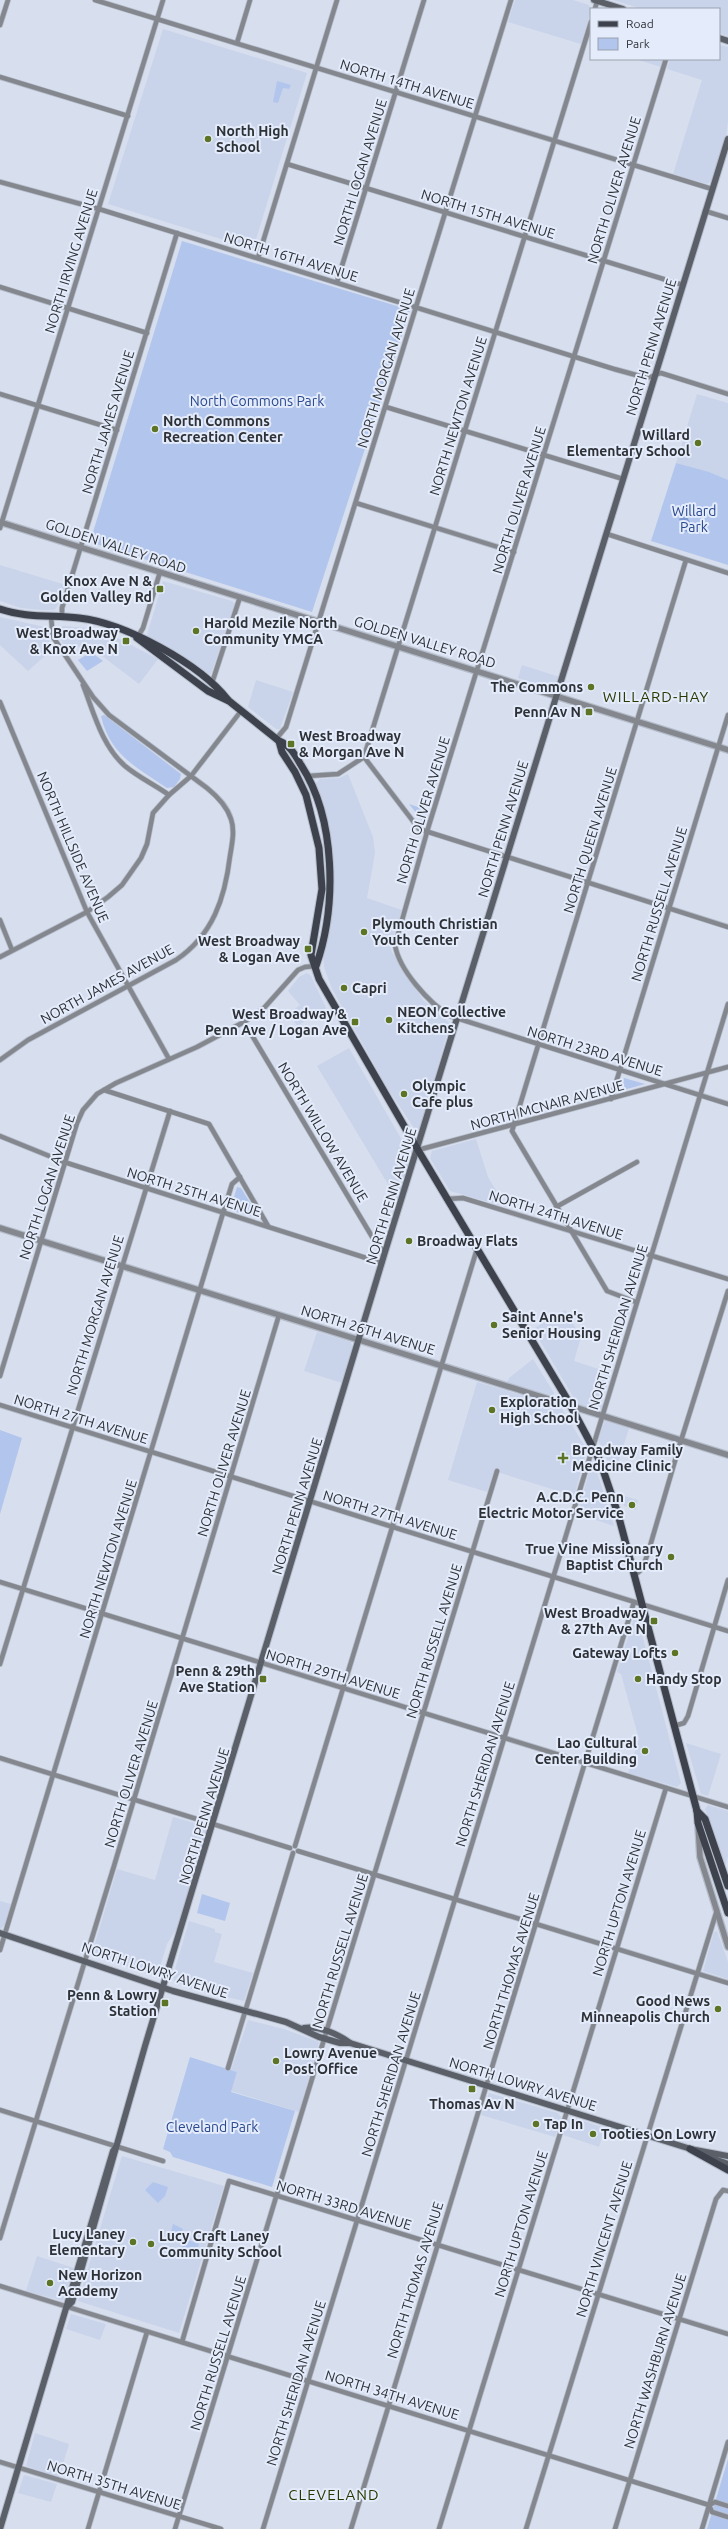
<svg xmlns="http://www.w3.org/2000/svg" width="728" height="2529" font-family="Ubuntu,sans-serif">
<rect width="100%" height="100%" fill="#d7dfef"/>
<g fill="#c9d4ea">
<path d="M515,0H573L589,5L591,11L581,44L508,22Z"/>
<path d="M613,0H728V36L719,33V9H642Z"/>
<path d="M163,29L307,73L253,249L108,204Z"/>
<path d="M719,45L728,47V121L726,137L711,181L707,184L673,174L702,80L667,69L670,59H719Z"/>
<path d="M635,59H664L661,67Z"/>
<path d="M697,394L728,403V565L714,475L676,463Z"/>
<path d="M0,565L66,585L57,607L54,610H42L21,608L0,601Z"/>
<path d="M163,581L232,601L235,604L211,674L206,675L147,635Z"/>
<path d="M0,617L45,627L48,639L54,648L28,671L0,645Z"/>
<path d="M63,626L86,628L112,635L158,659L139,684L89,646L67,649L58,636L59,629Z"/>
<path d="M522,665L560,677L558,681L548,687L518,678Z"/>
<path d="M256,680L293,692L280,729H276L248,707Z"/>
<path d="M348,774L373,837L375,853L367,898L402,910L390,946L392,952L423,1000L450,1023L420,1130L416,1131L388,1089L332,989L324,967L323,951L334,900V879L327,825L315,784L320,779L339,778Z"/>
<path d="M307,973L311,976L326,1008L297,1026L289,1013L300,1005L288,991L299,977Z"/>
<path d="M349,1048L411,1156L398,1201L317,1066Z"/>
<path d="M476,1139L488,1177L506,1207L450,1191L430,1158L432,1151Z"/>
<path d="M565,1310L581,1337L574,1361L611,1373L602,1401L603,1407L598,1412L578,1405L533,1329Z"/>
<path d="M317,1332L351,1342L352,1347L342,1383L304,1371Z"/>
<path d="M533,1359L554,1393L553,1396L507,1383L509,1378Z"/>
<path d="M477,1382L561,1407L587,1450L574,1496L494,1471L487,1492L448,1480Z"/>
<path d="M605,1420L629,1428L618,1463L607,1460L598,1440Z"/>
<path d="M590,1469H593L597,1472L614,1526L577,1514Z"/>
<path d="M621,1495L638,1500L636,1510L624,1506Z"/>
<path d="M634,1618L638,1619L681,1783L677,1787L628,1773L639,1739L621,1674L617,1672Z"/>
<path d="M686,1743L721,1754L708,1796L701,1794Z"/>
<path d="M708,1805L728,1811V1856L726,1864H724L705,1809Z"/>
<path d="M173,1817L205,1826L208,1830L177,1928L167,1944L158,1973L153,1975L94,1956L93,1950L117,1869L155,1880Z"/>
<path d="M0,1901L11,1904L5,1925L0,1929Z"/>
<path d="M189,1921L215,1929V1932L222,1934L214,1962L253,1973L244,2001L188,1988L174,1981L173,1976Z"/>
<path d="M717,1931L728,1962V1979L703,1971L714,1932Z"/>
<path d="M248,2020L284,2029L319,2042L299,2112L231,2091L237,2072L231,2070Z"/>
<path d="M489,2093L558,2113L561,2117L555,2137L481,2115Z"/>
<path d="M571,2117L605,2128L599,2147L563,2135L567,2121Z"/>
<path d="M122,2156L224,2186L179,2333L78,2301Z"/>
<path d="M37,2256L74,2268L63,2301L26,2291Z"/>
<path d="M71,2314L106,2324L100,2340L66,2329Z"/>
<path d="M35,2433L69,2444L59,2478L26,2466Z"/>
<path d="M24,2475L57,2484L51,2502L18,2493Z"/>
</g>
<g fill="#b2c5ec">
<path d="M277,81L291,85L289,89L283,88L278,103L273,102Z"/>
<path d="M182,241L410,310L312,612L90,542Z"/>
<path d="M676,463L709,472L728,480V565L651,541Z"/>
<path d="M91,652L103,661L87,671L78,660Z"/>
<path d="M104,715L181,774L180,779L174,787L167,788C136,767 110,755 101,716Z"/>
<path d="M409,804L427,810L424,823Z"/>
<path d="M624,1078L645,1084L620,1091Z"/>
<path d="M237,1187L241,1188L259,1217L257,1218L230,1210Z"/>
<path d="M0,1430L22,1438L0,1514Z"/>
<path d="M202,1894L230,1903L225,1921L197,1913Z"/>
<path d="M190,2057L237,2072L231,2092L295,2111L272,2187L173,2157L170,2152L163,2149Z"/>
<path d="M153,2182L168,2187L165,2196L158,2203L145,2190Z"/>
<path d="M173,2224L183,2229L179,2242L169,2239Z"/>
<path d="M185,2239L199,2244L196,2255L181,2250Z"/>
<path d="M728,2459V2529H707Z"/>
</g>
<path fill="#7c98d2" d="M686,515L693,528L686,532L679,519Z"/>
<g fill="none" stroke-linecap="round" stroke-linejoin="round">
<defs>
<g id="minor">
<path d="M95,0L712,189"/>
<path d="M595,9L597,1"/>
<path d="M0,25L8,0"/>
<path d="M237,43L250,0"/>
<path d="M666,59L429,825L395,945C399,970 429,1003 450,1016L728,1104"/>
<path d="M0,77L128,116"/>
<path d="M287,164L683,285"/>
<path d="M0,182L99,209L614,369L647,378L661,373L728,394"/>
<path d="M705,211L728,218"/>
<path d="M258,258L337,0"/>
<path d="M337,282L424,0"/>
<path d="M0,287L147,333"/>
<path d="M0,394L117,430"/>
<path d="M386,407L623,479"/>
<path d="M356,503L514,552"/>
<path d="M0,528L163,0"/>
<path d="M607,534L728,573"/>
<path d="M62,618V608L177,233"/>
<path d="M137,638L143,628L160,572"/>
<path d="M212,683L240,597"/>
<path d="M83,685C94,713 102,746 125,766C138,777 155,785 169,795"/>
<path d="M0,702L87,912L169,1059"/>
<path d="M276,739L286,727L511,0"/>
<path d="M364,757L419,829L728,927"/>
<path d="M308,776L338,774L364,757L591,22"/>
<path d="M0,920L12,950"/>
<path d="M0,957L87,912L108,897L122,885L141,858L147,844L153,813L169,795L191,776L241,711"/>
<path d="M244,1022L377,1245L385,1252"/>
<path d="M0,1060L28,1040L176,960C213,935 225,898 230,856C232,844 235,830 231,819C227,806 218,797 207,788L109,715L93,697L53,637L51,617"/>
<path d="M104,1090L209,1124L268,1226"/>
<path d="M611,1099L728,715"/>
<path d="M0,1136L64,1162L382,1263"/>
<path d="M418,1150L728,1067"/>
<path d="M446,1199L463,1198L728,1279"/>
<path d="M556,1207L637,1162"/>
<path d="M636,1302L607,1291L512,1131L686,560"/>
<path d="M0,1376L77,1123L83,1110L97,1094L116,1083L197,1047L244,1022L264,1008L298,970L305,967L316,966"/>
<path d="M0,1405L728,1631"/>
<path d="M634,1576L642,1569L648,1553L679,1447L728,1291"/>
<path d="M0,1582L728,1807"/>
<path d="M0,1664L170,1111"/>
<path d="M674,1726L684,1723L688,1716L728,1580"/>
<path d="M0,1758L290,1848"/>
<path d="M295,1846L477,1249"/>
<path d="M298,1851L728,1983"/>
<path d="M0,1950L223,1213L232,1184L240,1177"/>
<path d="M228,2068L293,1853"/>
<path d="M0,2110L163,2161"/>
<path d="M0,2238L114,1866L279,1315"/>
<path d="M0,2286L709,2505L712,2512L728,2517"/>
<path d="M182,2342L229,2181L728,2334"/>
<path d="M0,2462L221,2529"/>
<path d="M709,2505L715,2502L728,2506"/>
<path d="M88,2529L147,2332"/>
<path d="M175,2529L497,1471"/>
<path d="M263,2529L728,1004"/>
<path d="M351,2529L634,1602"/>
<path d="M439,2529L666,1788"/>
<path d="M526,2529L717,1910"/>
<path d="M615,2529L716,2199L723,2190L728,2191"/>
<path d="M702,2529L728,2442"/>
</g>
<g id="tertiary">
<path d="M0,522L728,750"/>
<path d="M0,1228L728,1455"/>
<path d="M698,1825L700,1857L728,1947"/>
</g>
<g id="secondary">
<path d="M594,0L623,9"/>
<path d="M719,38L728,41"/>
<path d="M0,1933L173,1991L286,2022L319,2037L340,2043H350L694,2150"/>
<path d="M304,2028C318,2025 338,2034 350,2043"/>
<path d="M690,2149L728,2156"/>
<path d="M709,2157L728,2164"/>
<path d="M67,2307L72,2302L145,2046L385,1252L728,139"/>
<path d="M0,2529L113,2151L116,2147"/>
</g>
<g id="primary">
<path d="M0,609C26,618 51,615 79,618C125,623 200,664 228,700"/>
<path d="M137,638L208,691L229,701L279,741C290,745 295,755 301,765C336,819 337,906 316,966"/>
<path d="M279,741L282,752L295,772L306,795L319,848L322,889L311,955L319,979L418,1150L567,1399L600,1461L618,1514L697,1811L698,1823L728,1913"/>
<path d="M697,1811L705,1819L728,1886"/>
<path d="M690,2149L728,2170"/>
</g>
</defs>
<use href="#minor" stroke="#b5bcca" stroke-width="6"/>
<use href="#tertiary" stroke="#b5bcca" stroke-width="8"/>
<use href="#secondary" stroke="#b5bcca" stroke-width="8"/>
<use href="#primary" stroke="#b5bcca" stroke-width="9"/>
<use href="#minor" stroke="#84888e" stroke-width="4.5"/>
<use href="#tertiary" stroke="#84888e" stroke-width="5.5"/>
<use href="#secondary" stroke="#5a5f68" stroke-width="6"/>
<use href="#primary" stroke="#3d424d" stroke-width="7"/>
</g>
<g fill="#5d7425" stroke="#e4ecfc" stroke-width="1.5">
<circle cx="208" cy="139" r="4"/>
<circle cx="155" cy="429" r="4"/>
<circle cx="698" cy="443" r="4"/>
<rect x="156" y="585" width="8" height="8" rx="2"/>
<circle cx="196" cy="631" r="4"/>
<rect x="122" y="637" width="8" height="8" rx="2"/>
<circle cx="591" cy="687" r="4"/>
<rect x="585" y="708" width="8" height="8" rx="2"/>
<rect x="287" y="740" width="8" height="8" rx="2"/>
<circle cx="364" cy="932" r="4"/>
<rect x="304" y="945" width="8" height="8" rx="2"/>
<circle cx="344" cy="988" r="4"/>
<circle cx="389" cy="1020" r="4"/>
<rect x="351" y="1018" width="8" height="8" rx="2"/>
<circle cx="404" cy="1094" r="4"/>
<circle cx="409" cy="1241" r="4"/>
<circle cx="494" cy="1325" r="4"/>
<circle cx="492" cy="1410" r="4"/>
<path d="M561 1452h4v4h4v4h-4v4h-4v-4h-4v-4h4z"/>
<circle cx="632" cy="1505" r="4"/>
<circle cx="671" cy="1557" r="4"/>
<rect x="650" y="1617" width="8" height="8" rx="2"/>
<circle cx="675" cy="1653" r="4"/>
<rect x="259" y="1675" width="8" height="8" rx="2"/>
<circle cx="638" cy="1679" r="4"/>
<circle cx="645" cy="1751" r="4"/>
<rect x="161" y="1999" width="8" height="8" rx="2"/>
<circle cx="718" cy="2009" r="4"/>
<circle cx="276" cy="2061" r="4"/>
<rect x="468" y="2085" width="8" height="8" rx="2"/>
<circle cx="536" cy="2124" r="4"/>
<circle cx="593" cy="2134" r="4"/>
<circle cx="133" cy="2242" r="4"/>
<circle cx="151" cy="2244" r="4"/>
<circle cx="50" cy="2283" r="4"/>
</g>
<g text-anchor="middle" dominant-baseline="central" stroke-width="4" stroke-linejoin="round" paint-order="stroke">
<g font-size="14" fill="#2e3136" stroke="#e4ecfc">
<text transform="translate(407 84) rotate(17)">NORTH 14TH AVENUE</text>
<text transform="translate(360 172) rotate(-73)">NORTH LOGAN AVENUE</text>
<text transform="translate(614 190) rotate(-73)">NORTH OLIVER AVENUE</text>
<text transform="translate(488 214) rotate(17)">NORTH 15TH AVENUE</text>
<text transform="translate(291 257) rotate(17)">NORTH 16TH AVENUE</text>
<text transform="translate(71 261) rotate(-73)">NORTH IRVING AVENUE</text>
<text transform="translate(651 347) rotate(-73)">NORTH PENN AVENUE</text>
<text transform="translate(386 368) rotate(-73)">NORTH MORGAN AVENUE</text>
<text transform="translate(458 416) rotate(-73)">NORTH NEWTON AVENUE</text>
<text transform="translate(108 422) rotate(-73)">NORTH JAMES AVENUE</text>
<text transform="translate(519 500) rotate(-73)">NORTH OLIVER AVENUE</text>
<text transform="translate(116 546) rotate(18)">GOLDEN VALLEY ROAD</text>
<text transform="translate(425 642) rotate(17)">GOLDEN VALLEY ROAD</text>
<text transform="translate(423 810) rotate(-73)">NORTH OLIVER AVENUE</text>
<text transform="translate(503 829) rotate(-73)">NORTH PENN AVENUE</text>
<text transform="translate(590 840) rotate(-73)">NORTH QUEEN AVENUE</text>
<text transform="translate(73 847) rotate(67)">NORTH HILLSIDE AVENUE</text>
<text transform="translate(659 904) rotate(-73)">NORTH RUSSELL AVENUE</text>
<text transform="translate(107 984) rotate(-29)">NORTH JAMES AVENUE</text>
<text transform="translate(595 1051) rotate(17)">NORTH 23RD AVENUE</text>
<text transform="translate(547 1105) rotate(-15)">NORTH MCNAIR AVENUE</text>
<text transform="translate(323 1132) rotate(59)">NORTH WILLOW AVENUE</text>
<text transform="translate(47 1187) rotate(-72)">NORTH LOGAN AVENUE</text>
<text transform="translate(194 1192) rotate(17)">NORTH 25TH AVENUE</text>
<text transform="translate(391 1196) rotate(-73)">NORTH PENN AVENUE</text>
<text transform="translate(556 1215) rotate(17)">NORTH 24TH AVENUE</text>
<text transform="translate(95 1315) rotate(-73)">NORTH MORGAN AVENUE</text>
<text transform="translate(618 1327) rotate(-73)">NORTH SHERIDAN AVENUE</text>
<text transform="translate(368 1330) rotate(17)">NORTH 26TH AVENUE</text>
<text transform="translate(81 1419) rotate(17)">NORTH 27TH AVENUE</text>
<text transform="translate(224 1463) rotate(-73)">NORTH OLIVER AVENUE</text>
<text transform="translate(297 1506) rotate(-73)">NORTH PENN AVENUE</text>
<text transform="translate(390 1515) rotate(17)">NORTH 27TH AVENUE</text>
<text transform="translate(108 1559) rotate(-73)">NORTH NEWTON AVENUE</text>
<text transform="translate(434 1641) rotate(-73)">NORTH RUSSELL AVENUE</text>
<text transform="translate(333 1674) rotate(17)">NORTH 29TH AVENUE</text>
<text transform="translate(485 1764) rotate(-73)">NORTH SHERIDAN AVENUE</text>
<text transform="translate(131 1774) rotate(-73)">NORTH OLIVER AVENUE</text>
<text transform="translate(204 1816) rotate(-73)">NORTH PENN AVENUE</text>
<text transform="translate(619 1903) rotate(-73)">NORTH UPTON AVENUE</text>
<text transform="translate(340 1951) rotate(-73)">NORTH RUSSELL AVENUE</text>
<text transform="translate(155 1970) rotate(18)">NORTH LOWRY AVENUE</text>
<text transform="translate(511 1971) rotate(-73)">NORTH THOMAS AVENUE</text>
<text transform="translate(391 2074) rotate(-73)">NORTH SHERIDAN AVENUE</text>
<text transform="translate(523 2084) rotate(17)">NORTH LOWRY AVENUE</text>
<text transform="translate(344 2205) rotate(17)">NORTH 33RD AVENUE</text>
<text transform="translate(521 2224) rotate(-73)">NORTH UPTON AVENUE</text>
<text transform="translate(604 2239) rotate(-73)">NORTH VINCENT AVENUE</text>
<text transform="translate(415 2280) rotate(-73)">NORTH THOMAS AVENUE</text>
<text transform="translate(218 2353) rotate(-73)">NORTH RUSSELL AVENUE</text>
<text transform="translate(655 2361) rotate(-73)">NORTH WASHBURN AVENUE</text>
<text transform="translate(296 2383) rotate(-73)">NORTH SHERIDAN AVENUE</text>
<text transform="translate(392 2395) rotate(17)">NORTH 34TH AVENUE</text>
<text transform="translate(114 2485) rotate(17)">NORTH 35TH AVENUE</text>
</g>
<g font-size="14" font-weight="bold" fill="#2e3136" stroke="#e4ecfc" text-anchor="start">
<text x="216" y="131">North High<tspan x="216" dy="16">School</tspan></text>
<text x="163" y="421">North Commons<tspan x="163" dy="16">Recreation Center</tspan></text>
<text x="690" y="435" text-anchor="end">Willard<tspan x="690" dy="16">Elementary School</tspan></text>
<text x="152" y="581" text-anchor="end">Knox Ave N &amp;<tspan x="152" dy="16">Golden Valley Rd</tspan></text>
<text x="204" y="623">Harold Mezile North<tspan x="204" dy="16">Community YMCA</tspan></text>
<text x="118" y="633" text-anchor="end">West Broadway<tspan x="118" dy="16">&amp; Knox Ave N</tspan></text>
<text x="583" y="687" text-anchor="end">The Commons</text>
<text x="581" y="712" text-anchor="end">Penn Av N</text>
<text x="299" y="736">West Broadway<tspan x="299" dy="16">&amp; Morgan Ave N</tspan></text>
<text x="372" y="924">Plymouth Christian<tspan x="372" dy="16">Youth Center</tspan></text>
<text x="300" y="941" text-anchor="end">West Broadway<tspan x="300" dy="16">&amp; Logan Ave</tspan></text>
<text x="352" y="988">Capri</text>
<text x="397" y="1012">NEON Collective<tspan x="397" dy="16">Kitchens</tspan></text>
<text x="347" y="1014" text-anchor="end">West Broadway &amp;<tspan x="347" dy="16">Penn Ave / Logan Ave</tspan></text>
<text x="412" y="1086">Olympic<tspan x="412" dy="16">Cafe plus</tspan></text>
<text x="417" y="1241">Broadway Flats</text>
<text x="502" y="1317">Saint Anne's<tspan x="502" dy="16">Senior Housing</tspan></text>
<text x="500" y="1402">Exploration<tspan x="500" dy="16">High School</tspan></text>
<text x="572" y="1450">Broadway Family<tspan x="572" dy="16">Medicine Clinic</tspan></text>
<text x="624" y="1497" text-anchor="end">A.C.D.C. Penn<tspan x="624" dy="16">Electric Motor Service</tspan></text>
<text x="663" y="1549" text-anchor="end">True Vine Missionary<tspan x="663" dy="16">Baptist Church</tspan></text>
<text x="646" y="1613" text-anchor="end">West Broadway<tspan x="646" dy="16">&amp; 27th Ave N</tspan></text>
<text x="667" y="1653" text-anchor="end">Gateway Lofts</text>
<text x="255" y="1671" text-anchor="end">Penn &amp; 29th<tspan x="255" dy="16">Ave Station</tspan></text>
<text x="646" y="1679">Handy Stop</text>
<text x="637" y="1743" text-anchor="end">Lao Cultural<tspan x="637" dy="16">Center Building</tspan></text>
<text x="157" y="1995" text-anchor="end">Penn &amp; Lowry<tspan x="157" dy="16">Station</tspan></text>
<text x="710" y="2001" text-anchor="end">Good News<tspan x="710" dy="16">Minneapolis Church</tspan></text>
<text x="284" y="2053">Lowry Avenue<tspan x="284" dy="16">Post Office</tspan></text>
<text x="472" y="2104" text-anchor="middle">Thomas Av N</text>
<text x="544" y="2124">Tap In</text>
<text x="601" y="2134">Tooties On Lowry</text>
<text x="125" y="2234" text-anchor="end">Lucy Laney<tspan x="125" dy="16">Elementary</tspan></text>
<text x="159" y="2236">Lucy Craft Laney<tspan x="159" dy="16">Community School</tspan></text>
<text x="58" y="2275">New Horizon<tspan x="58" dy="16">Academy</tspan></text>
</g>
<g font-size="14" fill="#29488e" stroke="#e4ecfc">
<text x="257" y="401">North Commons Park</text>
<text x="694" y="511">Willard<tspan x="694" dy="16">Park</tspan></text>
<text x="212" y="2127">Cleveland Park</text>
</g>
<g font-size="15" letter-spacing="1" fill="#2b3900" stroke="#e4ecfc">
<text x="656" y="696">WILLARD-HAY</text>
<text x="334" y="2494">CLEVELAND</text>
</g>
</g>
<rect x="590" y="8" width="130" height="52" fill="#e4ecfc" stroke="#9ba1ad"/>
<rect x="598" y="21" width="20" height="6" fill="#3d424d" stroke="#9ba1ad"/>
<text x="626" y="28" font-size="12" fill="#2e3136">Road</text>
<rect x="598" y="38" width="20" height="12" fill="#b2c5ec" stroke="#9ba1ad"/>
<text x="626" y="48" font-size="12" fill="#2e3136">Park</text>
</svg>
